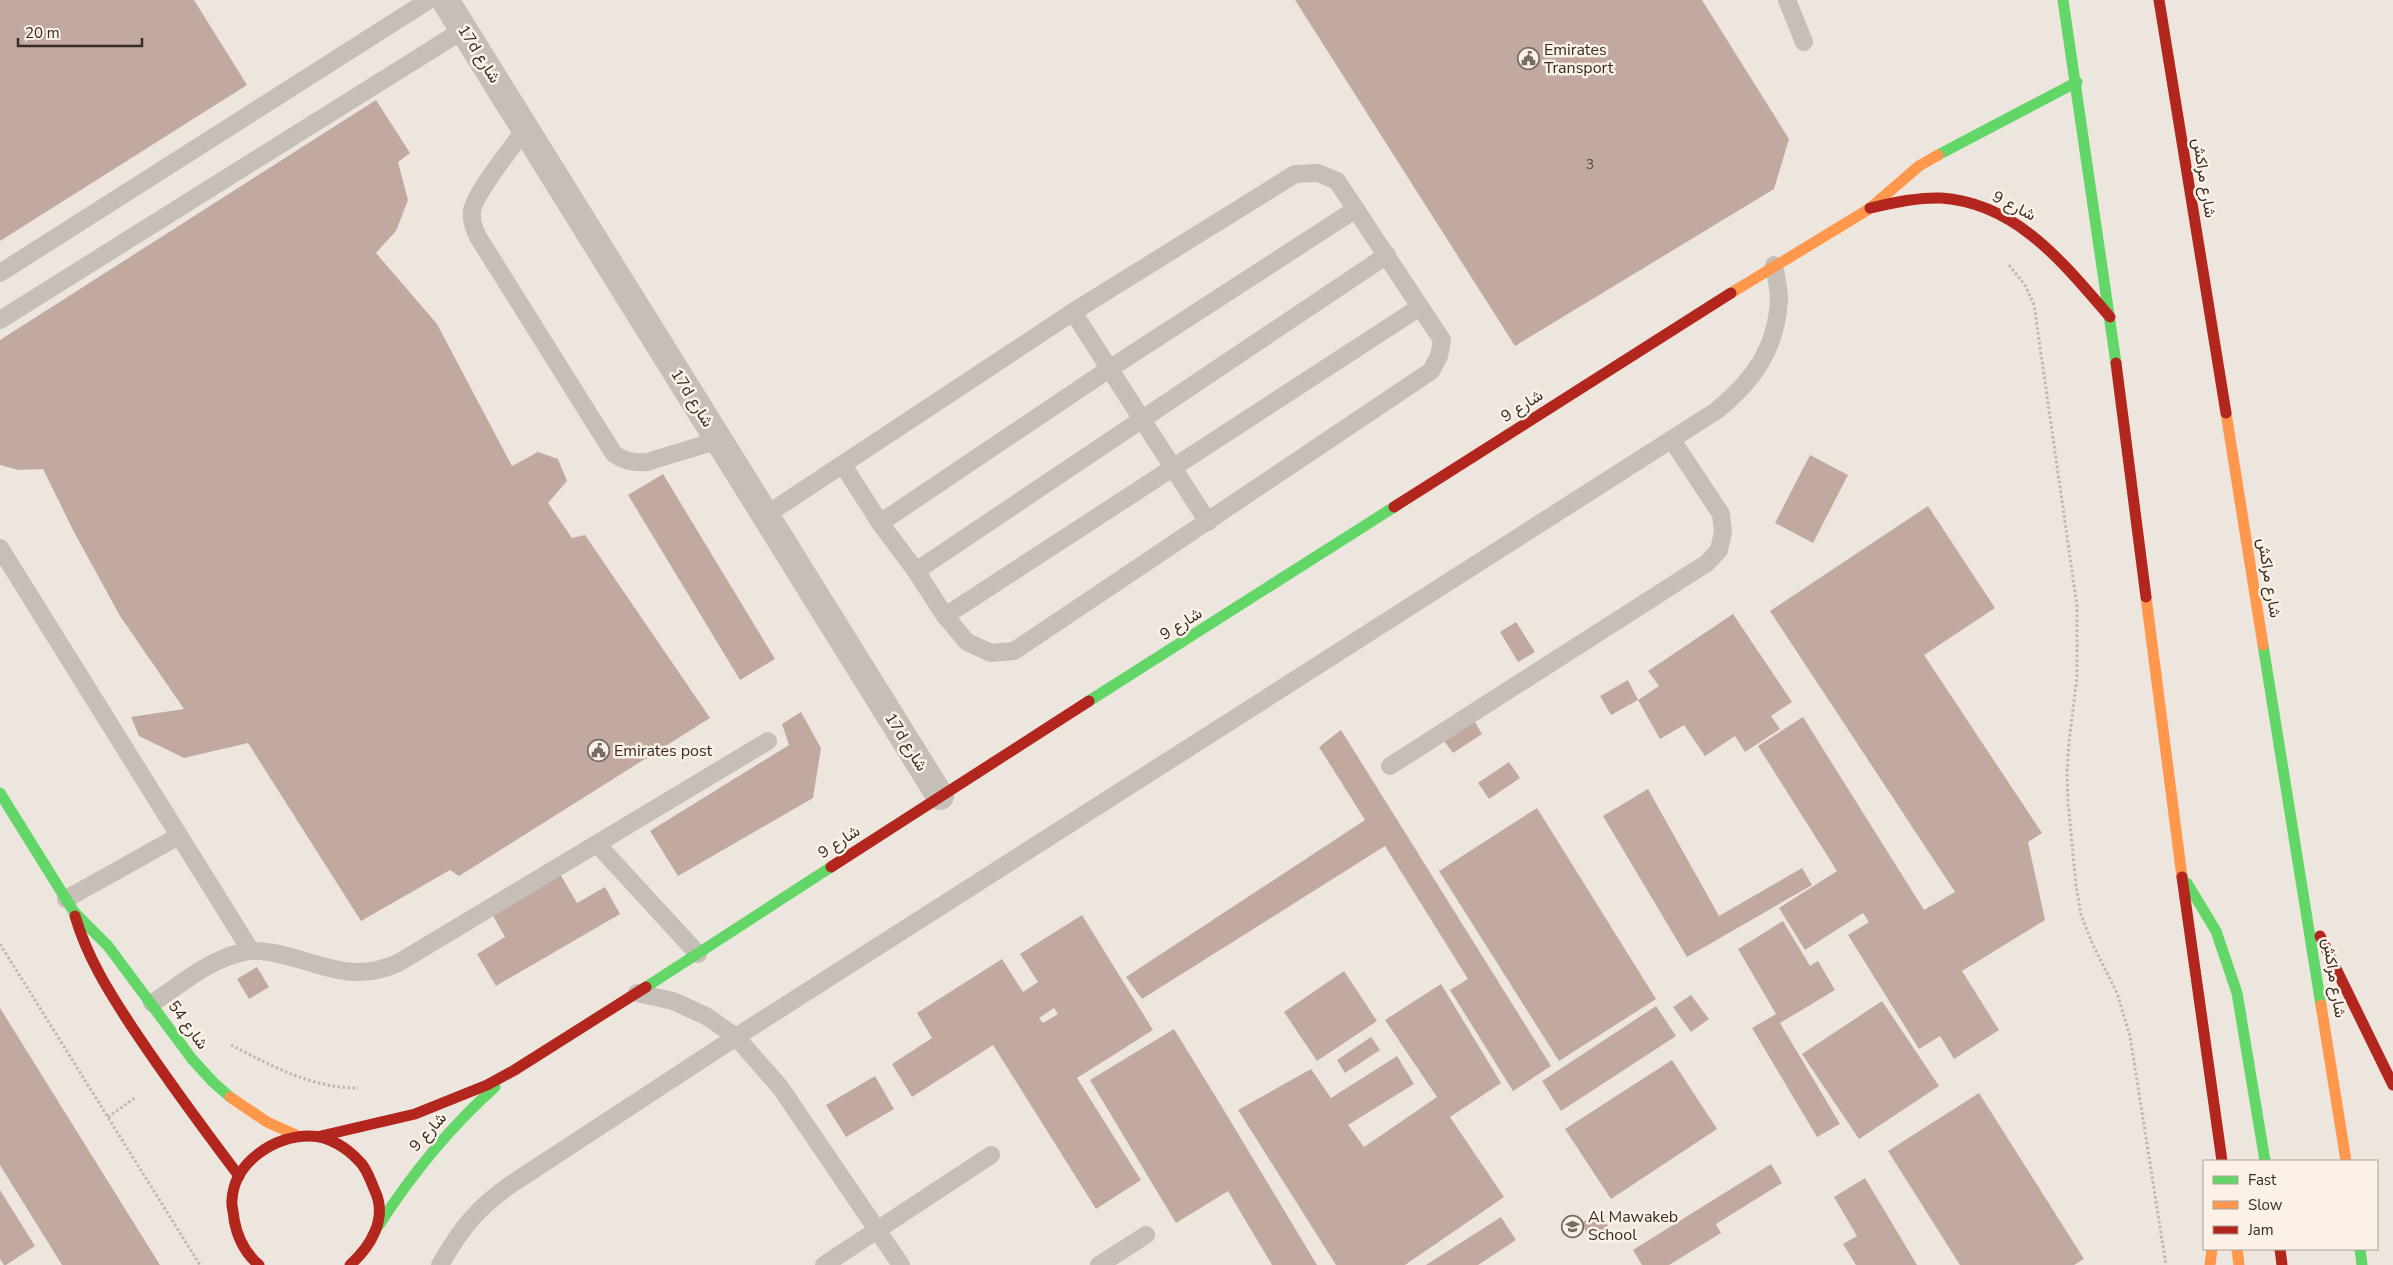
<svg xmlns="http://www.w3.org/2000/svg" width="2393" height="1265" font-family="'Nunito Sans',Vazirmatn,sans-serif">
<rect width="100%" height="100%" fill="#ede6df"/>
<g fill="#c2a99f" fill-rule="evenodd">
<path d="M0,0H194L247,85L0,241Z"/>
<path d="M1295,0H1702L1789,139L1774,189L1515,346Z"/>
<path d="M376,100L410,153L398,162L408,200L396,231L376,253L437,324L512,466L538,452L558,459L567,481L548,503L572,538L585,535L710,718L459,876L450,870L361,921L248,743L184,758L139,736L131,717L184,709L120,616L74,532L43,469L18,470L0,465V340Z"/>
<path d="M1810,455L1848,475L1813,543L1775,523Z"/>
<path d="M663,474L775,659L740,680L628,495Z"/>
<path d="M1928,506L1995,608L1924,655L2042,833L2028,842L2045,920L1962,971L1999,1030L1954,1059L1940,1036L1919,1049L1848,935L1869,922L1863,913L1805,950L1779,908L1837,871L1758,746L1803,717L1924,910L1955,892L1770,611Z"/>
<path d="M1733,614L1792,702L1771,716L1780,729L1745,752L1735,736L1705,756L1684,725L1660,739L1638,700L1659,686L1648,671Z"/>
<path d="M1516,622L1535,652L1518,662L1500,632Z"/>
<path d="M1628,680L1638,700L1611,715L1600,696Z"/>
<path d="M801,712L821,748L813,798L678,876L650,831L789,745L782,724Z"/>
<path d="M1472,717L1482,734L1453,753L1441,737Z"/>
<path d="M1341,730L1551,1066L1513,1091L1450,990L1468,979L1385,846L1142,999L1126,977L1365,820L1319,747Z"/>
<path d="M1509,762L1520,778L1489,799L1478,783Z"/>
<path d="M1648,789L1719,916L1802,868L1812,885L1687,957L1603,816Z"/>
<path d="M1537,808L1656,999L1559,1061L1439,871Z"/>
<path d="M560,874L577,903L605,887L620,914L496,986L477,954L505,937L492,914Z"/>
<path d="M1082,915L1153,1030L1077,1078L1141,1180L1096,1209L993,1045L912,1097L892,1064L932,1038L917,1013L1002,959L1023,992L1038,982L1020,954ZM1054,1008L1058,1014L1043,1023L1039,1018Z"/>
<path d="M1783,921L1810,966L1818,961L1835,990L1780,1023L1840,1124L1817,1137L1752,1028L1776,1014L1738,949Z"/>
<path d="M257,967L269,987L249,999L237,979Z"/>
<path d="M1344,971L1377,1021L1317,1061L1284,1012Z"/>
<path d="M1441,984L1501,1083L1450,1117L1504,1197L1405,1265H1336L1238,1110L1311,1069L1331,1098L1397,1056L1414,1084L1348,1125L1364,1147L1437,1097L1385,1020Z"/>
<path d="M1691,995L1709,1019L1691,1032L1673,1007Z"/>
<path d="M1882,1001L1939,1086L1859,1139L1802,1054Z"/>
<path d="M1656,1006L1676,1036L1561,1111L1542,1081Z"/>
<path d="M0,1008L160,1265H62L0,1165Z"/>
<path d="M1174,1029L1222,1107L1317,1265H1272L1228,1191L1176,1223L1090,1080Z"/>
<path d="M1371,1037L1380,1050L1345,1073L1337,1060Z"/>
<path d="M1672,1060L1717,1129L1611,1199L1565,1129Z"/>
<path d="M875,1076L894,1109L846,1137L826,1105Z"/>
<path d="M1979,1093L2084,1259L2074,1265H1960L1888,1151Z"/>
<path d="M1771,1164L1782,1183L1716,1224L1721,1233L1669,1265H1642L1633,1250Z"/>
<path d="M1865,1178L1917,1265H1856L1843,1244L1857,1236L1834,1197Z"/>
<path d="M0,1190L35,1246L6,1265H4L0,1259Z"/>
<path d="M1600,1212L1609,1228L1591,1239L1581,1223Z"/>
<path d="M1501,1217L1516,1240L1478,1265H1426Z"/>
</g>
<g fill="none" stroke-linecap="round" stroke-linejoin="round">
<g stroke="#bfb7b0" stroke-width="3" stroke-dasharray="2.5 2.5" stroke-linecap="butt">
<path d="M2009,265L2025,285L2034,305L2077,606V677L2069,742L2067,772L2068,802L2076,885L2081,915L2093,945L2117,993L2130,1036L2166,1265"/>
<path d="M0,944L200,1265"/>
<path d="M231,1045C272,1066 311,1088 358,1088"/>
<path d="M108,1117L136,1097"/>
</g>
<g stroke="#c6beb8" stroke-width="18">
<path d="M1787,0L1804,42"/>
<path d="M525,129C513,147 475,192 472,211C471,220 474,229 478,237L614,454C625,461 633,463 647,462L719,440"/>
<path d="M0,273L429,0"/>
<path d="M1073,312L1208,522"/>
<path d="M0,320L463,30"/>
<path d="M766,515L1073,312L1295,174L1318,173L1337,181L1442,340L1439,356L1431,371L1014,651L991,653L967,642L945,616L916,571L880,523L843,465"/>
<path d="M880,523L1109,369L1356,209"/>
<path d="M0,548L251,951"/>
<path d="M916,571L1387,255"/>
<path d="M945,616L1420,307"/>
<path d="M1390,766L1707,563L1719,550L1723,532L1721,514L1672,440"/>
<path d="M597,844L698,954"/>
<path d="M66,899L179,836"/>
<path d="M637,993L673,1001L706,1016L736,1037L780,1087L901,1265"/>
<path d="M152,1003C182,984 213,956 249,951C262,950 275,953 287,956C329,967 356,982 398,963L768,741"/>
<path d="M440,1265C461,1228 478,1207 513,1183L736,1037L1716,411C1753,381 1776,350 1779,300C1779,289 1776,276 1774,265"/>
<path d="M824,1265L991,1155"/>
<path d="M1099,1265L1146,1235"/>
</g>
<path stroke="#c6beb8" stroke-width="28" d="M445,0L940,796"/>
<g stroke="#63d668" stroke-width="11">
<path d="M2063,0L2116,363"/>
<path d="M1938,155L2077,82"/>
<path d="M2263,645L2321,1005"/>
<path d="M1089,701L1394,507"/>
<path d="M0,793L74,912L108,946L192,1059L213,1082L230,1097"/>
<path d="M2187,883L2216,931L2237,993L2265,1161"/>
<path d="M646,987L831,867"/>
<path d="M379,1225C412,1174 449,1128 495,1087"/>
<path d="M2360,1249L2362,1265"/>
</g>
<g stroke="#ff974d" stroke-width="11">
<path d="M1731,293L1869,209L1919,166L1938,155"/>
<path d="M2226,413L2263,645"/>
<path d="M2146,597L2182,877"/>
<path d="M2321,1005L2346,1161"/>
<path d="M230,1097L267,1122L296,1135"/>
<path d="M2237,1249L2239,1265"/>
<path d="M2210,1265L2212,1249"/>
</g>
<g stroke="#b3261e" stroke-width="11">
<path d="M2159,0L2226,413"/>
<path d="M1870,208C1893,203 1918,197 1941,198C2017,203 2064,264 2110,317"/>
<path d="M2116,363L2146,597"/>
<path d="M1394,507L1731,293"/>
<path d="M831,867L1089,701"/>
<path d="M2182,877L2222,1161"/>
<path d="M75,916C87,957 109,992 132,1027C166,1078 202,1127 239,1176"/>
<path d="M2320,936L2393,1085"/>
<path d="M321,1136L415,1114L487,1085L513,1071L646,987"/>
<path d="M2280,1249L2282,1265"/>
<path d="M259,1265C245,1253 237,1237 234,1219C234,1213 231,1206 232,1200C234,1162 274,1136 310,1136C329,1136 347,1148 359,1161C367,1168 371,1182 375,1191C388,1219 370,1247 350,1265"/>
</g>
</g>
<defs>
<symbol id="civic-ring" viewBox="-11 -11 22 22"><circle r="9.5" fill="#fbf1e6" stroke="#776c67" stroke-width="1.5"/><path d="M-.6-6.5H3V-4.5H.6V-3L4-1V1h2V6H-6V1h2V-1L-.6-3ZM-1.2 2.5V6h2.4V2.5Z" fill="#776c67"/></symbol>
<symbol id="school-ring" viewBox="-11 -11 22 22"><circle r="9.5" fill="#fbf1e6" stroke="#776c67" stroke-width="1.5"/><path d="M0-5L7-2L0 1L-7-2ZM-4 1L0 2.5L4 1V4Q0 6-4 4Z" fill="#776c67"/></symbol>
</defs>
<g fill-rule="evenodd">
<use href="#civic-ring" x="1516" y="46" width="25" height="25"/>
<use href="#civic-ring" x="586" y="738" width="25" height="25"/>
<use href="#school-ring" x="1560" y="1214" width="25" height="25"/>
</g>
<g text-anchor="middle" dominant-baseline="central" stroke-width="5" stroke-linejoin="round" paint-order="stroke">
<g font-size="14" fill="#5a4a44">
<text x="1590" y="164">3</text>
</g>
<g font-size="16" fill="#372b26" stroke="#fbf1e6" text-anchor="start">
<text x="1544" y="50">Emirates<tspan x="1544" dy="18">Transport</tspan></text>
<text x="614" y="751">Emirates post</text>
<text x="1588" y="1217">Al Mawakeb<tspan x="1588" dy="18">School</tspan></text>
</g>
<g font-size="16" fill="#372b26" stroke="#fbf1e6">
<text transform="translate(479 54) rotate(58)">17d شارع</text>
<text transform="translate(2204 178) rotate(81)">شارع مراكش</text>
<text transform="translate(2014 206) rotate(27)">شارع 9</text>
<text transform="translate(692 398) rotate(58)">17d شارع</text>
<text transform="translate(1522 406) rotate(-32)">شارع 9</text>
<text transform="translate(2269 578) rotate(81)">شارع مراكش</text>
<text transform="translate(1181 624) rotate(-32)">شارع 9</text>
<text transform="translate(906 742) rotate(58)">17d شارع</text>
<text transform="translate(839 842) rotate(-33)">شارع 9</text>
<text transform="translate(2334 978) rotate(81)">شارع مراكش</text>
<text transform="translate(188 1025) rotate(54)">شارع 54</text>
<text transform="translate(428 1132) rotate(-48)">شارع 9</text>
</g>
</g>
<rect x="2203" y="1160" width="175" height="90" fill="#fbf1e6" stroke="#ada299"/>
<rect x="2213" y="1176" width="25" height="8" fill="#63d668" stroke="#ada299"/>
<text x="2248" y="1185" font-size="15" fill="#372b26">Fast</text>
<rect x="2213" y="1201" width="25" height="8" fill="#ff974d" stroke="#ada299"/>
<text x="2248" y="1210" font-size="15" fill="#372b26">Slow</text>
<rect x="2213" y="1226" width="25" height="8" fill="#b3261e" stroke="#ada299"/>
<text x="2248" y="1235" font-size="15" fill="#372b26">Jam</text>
<path d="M18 38v8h124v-8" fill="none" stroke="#372b26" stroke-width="2.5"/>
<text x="25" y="38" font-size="15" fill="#372b26" stroke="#fbf1e6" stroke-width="4" paint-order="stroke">20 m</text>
</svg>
